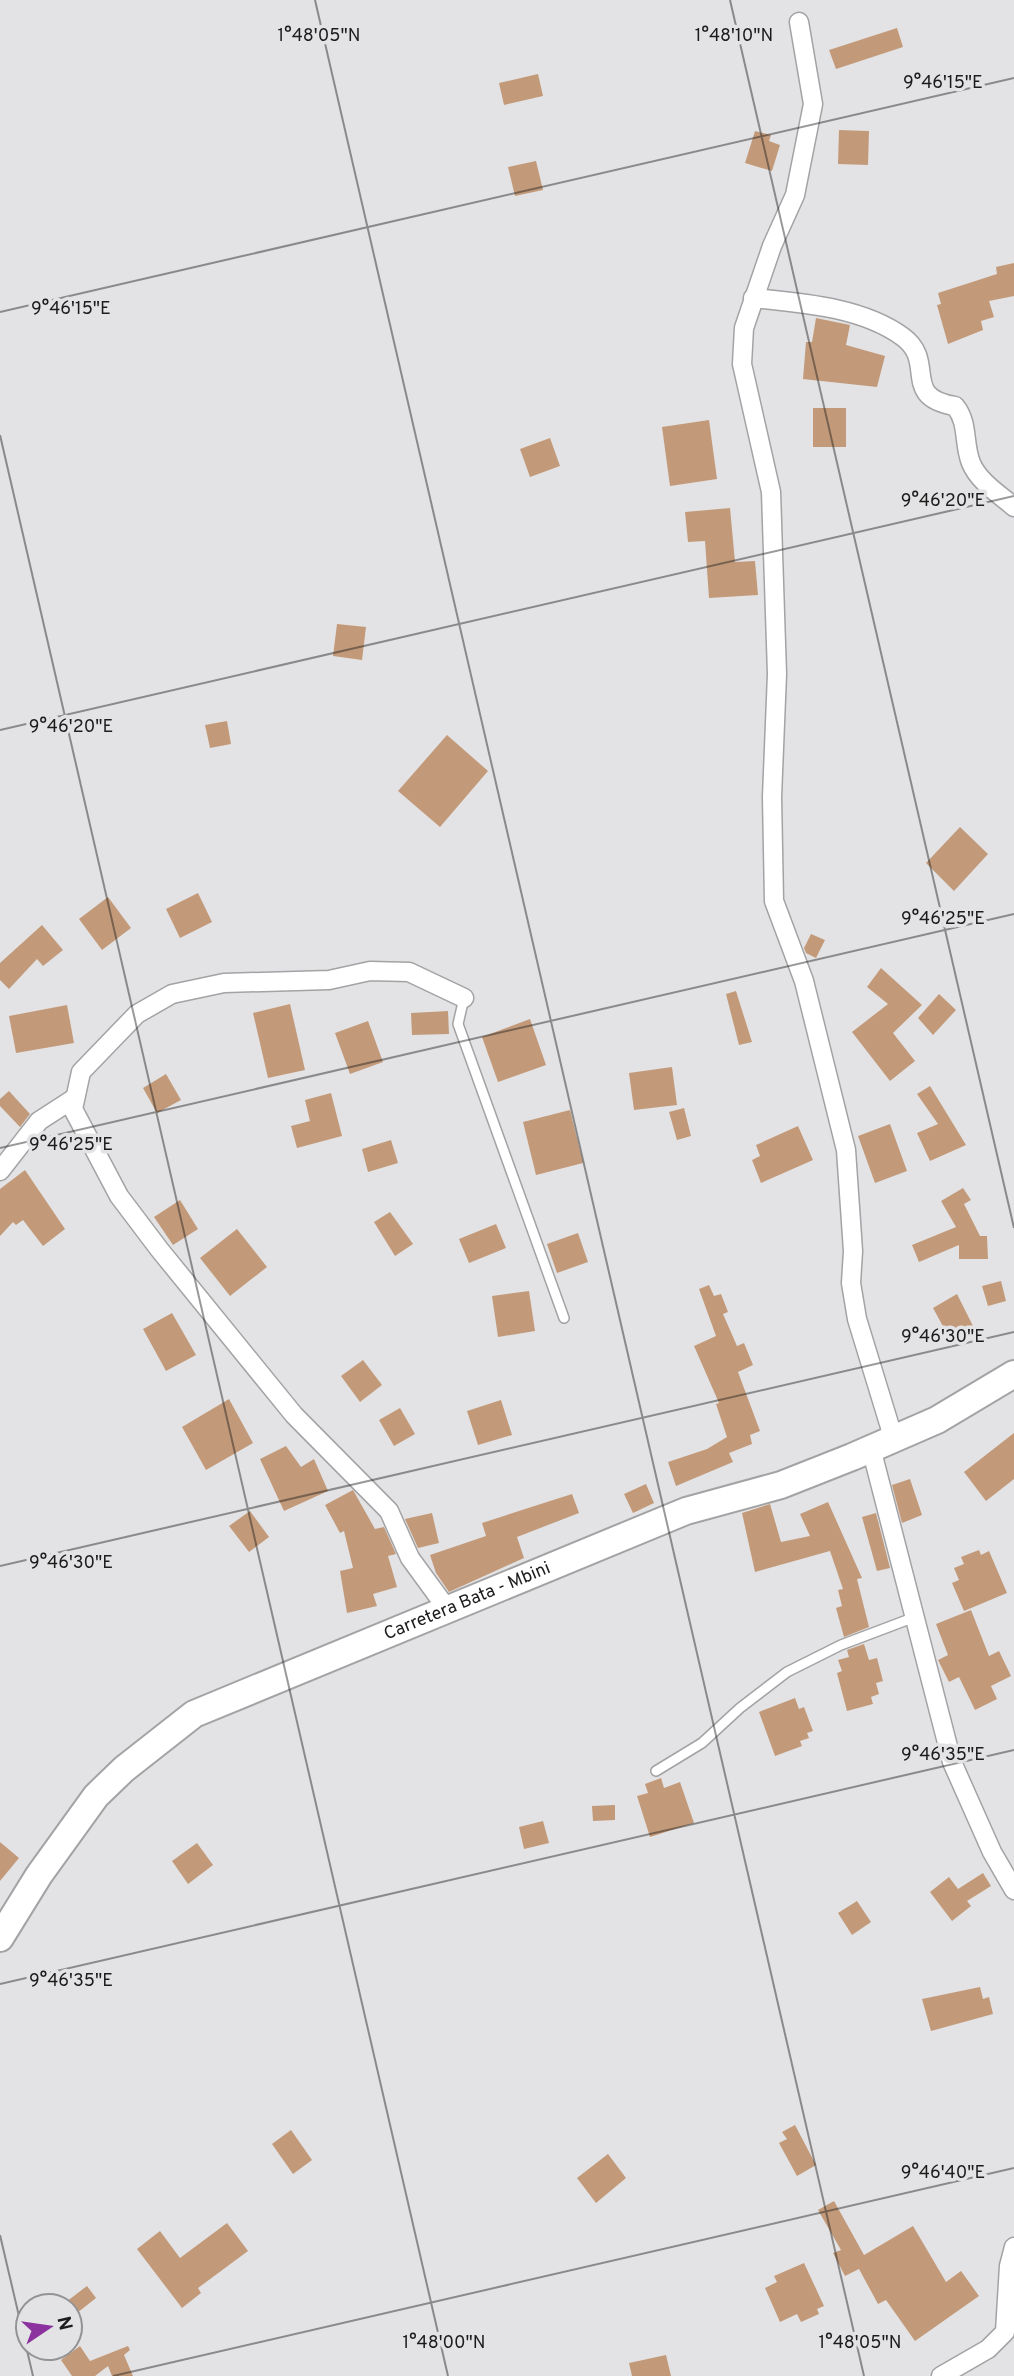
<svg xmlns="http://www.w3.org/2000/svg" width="1014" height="2376" font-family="Overpass,sans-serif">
<rect width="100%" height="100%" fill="#e3e3e5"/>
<g fill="#c39a79">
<path d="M897,28L903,47L836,69L829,50Z"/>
<path d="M538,74L543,96L504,105L499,83Z"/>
<path d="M839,130L869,131L868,165L838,164Z"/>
<path d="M755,131L771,135L769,141L780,145L772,171L745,163Z"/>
<path d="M536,161L543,190L515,196L508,167Z"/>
<path d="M1014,263V296L989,301L994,317L981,321L983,330L948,344L937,305L941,304L938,293L997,274L996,267Z"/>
<path d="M816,318L850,325L846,345L885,356L877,387L803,379L806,342H812Z"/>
<rect x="813" y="408" width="33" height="39"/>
<path d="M709,420L717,479L670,486L662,427Z"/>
<path d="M550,438L560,466L530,477L520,449Z"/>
<path d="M730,508L735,562L755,561L758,595L709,598L705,541L688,542L685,512Z"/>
<path d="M337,624L366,627L362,660L333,656Z"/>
<path d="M227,721L231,744L210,748L205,725Z"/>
<path d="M447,735L488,771L440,827L398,791Z"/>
<path d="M960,827L988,854L954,891L926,863Z"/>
<path d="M198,893L212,922L180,938L166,909Z"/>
<path d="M108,897L131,928L102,950L79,919Z"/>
<path d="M42,925L63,950L43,966L37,959L9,989L0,980V963Z"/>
<path d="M811,934L825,940L816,958L806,953L804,948Z"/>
<path d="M881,968L922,1005L893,1033L915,1061L890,1081L852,1032L888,1004L867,987Z"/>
<path d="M736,991L752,1042L739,1045L726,994Z"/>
<path d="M939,994L956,1010L933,1035L918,1018Z"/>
<path d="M290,1004L305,1070L268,1078L253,1013Z"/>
<path d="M67,1005L74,1043L16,1053L9,1016Z"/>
<path d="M448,1011L449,1034L412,1035L411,1013Z"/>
<path d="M530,1019L546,1065L498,1082L482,1037Z"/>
<path d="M368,1021L383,1062L350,1074L335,1033Z"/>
<path d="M672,1067L677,1105L634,1110L629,1073Z"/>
<path d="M166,1074L181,1100L157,1113L143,1088Z"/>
<path d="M930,1086L966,1145L930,1161L917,1133L938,1124L917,1094Z"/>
<path d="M9,1091L30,1114L20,1127L0,1106V1099Z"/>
<path d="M331,1093L342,1136L297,1148L291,1126L310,1121L305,1100Z"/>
<path d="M684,1108L691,1136L677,1140L669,1112Z"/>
<path d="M570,1110L583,1163L536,1175L523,1122Z"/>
<path d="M890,1124L907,1171L875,1183L858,1136Z"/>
<path d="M798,1126L813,1160L761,1183L752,1160L760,1156L756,1145Z"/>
<path d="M391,1140L398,1163L368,1172L362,1149Z"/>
<path d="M25,1170L65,1229L43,1246L23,1220L16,1225L13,1222L0,1236V1189Z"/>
<path d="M963,1188L971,1200L964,1204L980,1236H987L988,1259H959V1245L919,1262L912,1245L956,1227L941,1201Z"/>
<path d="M180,1200L198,1229L173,1245L154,1217Z"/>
<path d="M390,1212L413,1244L395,1256L374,1222Z"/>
<path d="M496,1224L506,1248L469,1263L459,1239Z"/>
<path d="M237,1229L267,1267L230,1296L200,1258Z"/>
<path d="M578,1233L588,1262L557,1273L547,1244Z"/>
<path d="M1001,1281L1006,1301L988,1306L982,1286Z"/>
<path d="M709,1285L714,1296L721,1294L728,1312L723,1314L737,1346L744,1343L753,1365L738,1372L760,1431L750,1435L752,1444L729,1453L733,1462L676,1486L668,1462L707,1449L727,1437L716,1404L719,1403L694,1346L716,1336L699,1289Z"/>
<path d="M529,1291L535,1331L498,1337L492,1296Z"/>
<path d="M957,1294L974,1328L951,1341L933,1308Z"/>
<path d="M172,1313L196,1355L166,1371L143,1329Z"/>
<path d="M363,1360L382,1385L360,1402L341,1376Z"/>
<path d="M229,1399L253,1443L206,1470L182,1427Z"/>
<path d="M501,1400L512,1435L478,1445L467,1411Z"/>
<path d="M400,1408L415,1434L394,1446L379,1420Z"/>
<path d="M1014,1433V1479L986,1501L964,1472Z"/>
<path d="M286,1446L301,1467L314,1459L328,1491L284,1511L260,1459Z"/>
<path d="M910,1479L922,1515L902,1523L892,1485Z"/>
<path d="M646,1484L654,1503L633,1513L624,1494Z"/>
<path d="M353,1490L375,1529L384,1527L396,1554L388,1556L397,1587L373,1594L377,1606L347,1613L340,1571L353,1568L344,1531L340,1533L325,1505Z"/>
<path d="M572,1494L579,1513L517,1537L524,1558L449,1592L436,1573L430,1555L486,1536L482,1523Z"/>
<path d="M828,1502L862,1578L857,1579L869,1627L844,1637L836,1608L842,1606L838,1590L843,1589L830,1551L755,1572L742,1513L770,1504L781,1542L810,1536L800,1514Z"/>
<path d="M250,1511L269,1537L249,1552L229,1526Z"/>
<path d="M432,1513L439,1543L418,1548L405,1519Z"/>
<path d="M876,1513L890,1568L877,1571L862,1517Z"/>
<path d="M979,1550L981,1555L989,1551L1007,1593L964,1611L952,1583L959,1580L954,1568L964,1564L961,1557Z"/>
<path d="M971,1610L989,1656L999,1651L1011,1676L991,1686L997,1699L975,1710L959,1677L949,1682L938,1660L948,1655L936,1624Z"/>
<path d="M864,1644L869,1660L877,1658L883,1681L876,1683L879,1694L871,1697L873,1704L847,1711L837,1673L842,1671L838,1660L849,1657L847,1650Z"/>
<path d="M795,1698L799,1709L804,1707L813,1731L807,1733L809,1738L800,1741L802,1746L775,1756L759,1712Z"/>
<path d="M661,1778L664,1788L680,1782L694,1823L650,1837L637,1796L648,1793L645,1784Z"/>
<path d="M615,1805V1820L593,1821L592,1806Z"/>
<path d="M543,1821L549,1843L524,1849L519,1827Z"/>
<path d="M0,1842L19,1858L0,1881Z"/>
<path d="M197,1843L213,1865L188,1884L172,1861Z"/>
<path d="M983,1873L991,1886L967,1901L971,1906L952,1921L930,1892L949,1877L958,1889Z"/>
<path d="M857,1901L871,1922L852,1935L838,1913Z"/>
<path d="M980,1987L983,1999L989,1997L993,2014L931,2031L922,1999Z"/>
<path d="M795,2125L816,2165L797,2176L779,2143L787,2139L782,2132Z"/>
<path d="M291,2130L312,2160L293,2174L272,2144Z"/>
<path d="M608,2154L626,2178L596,2203L577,2178Z"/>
<path d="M834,2201L864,2255L913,2226L946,2282L961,2271L979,2296L915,2341L886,2300L878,2304L859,2269L845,2276L833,2253L841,2250L818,2210Z"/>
<path d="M227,2223L248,2251L198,2288L201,2293L182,2308L137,2249L160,2231L180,2258Z"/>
<path d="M804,2263L824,2306L817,2309L819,2314L801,2322L797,2314L780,2322L765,2288L777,2282L774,2276Z"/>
<path d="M87,2286L96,2298L72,2317L70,2306L62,2305Z"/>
<path d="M80,2346L90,2361L128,2346L130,2350L124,2355L133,2376H112L108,2366L95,2376H72L61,2360Z"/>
<path d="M666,2355L671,2376H632L629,2363Z"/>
</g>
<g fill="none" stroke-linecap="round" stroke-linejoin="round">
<defs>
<g id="service">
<path d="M464,998L458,1024L564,1318"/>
<path d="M656,1771L702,1743L740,1708L787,1672L841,1645L915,1617"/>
</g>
<g id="minor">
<path d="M799,22L813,104L795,195L772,246L744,328L742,364L771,492L777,674L772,797L774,901L804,981L846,1150L853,1251L851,1283L857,1319L894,1440"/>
<path d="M753,298C802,303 862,307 903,337C937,362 900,397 955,406C969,423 963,443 971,463C979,482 999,494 1014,507"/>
<path d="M0,1171L39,1121L73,1099"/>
<path d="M871,1448L952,1762L992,1852L1014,1890"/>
<path d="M448,1610L410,1558L389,1511L294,1415L159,1249L119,1196L73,1109L81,1072L137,1014L172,994L224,983L329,980L370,971L409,972L464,998"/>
<path d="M941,2376L988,2349L1005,2332L1009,2266L1014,2247"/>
</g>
<g id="primary">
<path id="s1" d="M0,1938L39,1875L96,1796L124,1769L194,1714L686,1511L781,1485L852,1457L937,1420L1014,1374"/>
</g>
</defs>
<use href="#service" stroke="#a3a3a5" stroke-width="12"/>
<use href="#minor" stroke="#a3a3a5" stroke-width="21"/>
<use href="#primary" stroke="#a3a3a5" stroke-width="30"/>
<use href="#service" stroke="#fff" stroke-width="9"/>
<use href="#minor" stroke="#fff" stroke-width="18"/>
<use href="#primary" stroke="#fff" stroke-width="26"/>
</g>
<path fill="none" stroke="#1c1c1d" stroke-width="2" stroke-opacity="0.45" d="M315,0L864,2376M730,0L1014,1228M0,312L1014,78M0,435L448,2376M0,730L1014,496M0,1148L1014,914M0,1566L1014,1332M0,1984L1014,1750M0,2235L33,2376M113,2376L1014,2168"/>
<g text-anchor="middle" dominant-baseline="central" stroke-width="7" stroke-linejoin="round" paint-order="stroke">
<g font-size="18" fill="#1c1c1d" stroke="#e3e3e5">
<text stroke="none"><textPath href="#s1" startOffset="595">Carretera Bata - Mbini</textPath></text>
</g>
</g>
<g font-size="18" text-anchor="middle" fill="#1c1c1d" stroke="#e3e3e5" stroke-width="7" stroke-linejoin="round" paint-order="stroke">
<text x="319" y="41">1°48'05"N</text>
<text x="734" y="41">1°48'10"N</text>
<text x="943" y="88">9°46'15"E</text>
<text x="71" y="314">9°46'15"E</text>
<text x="943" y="506">9°46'20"E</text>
<text x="71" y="732">9°46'20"E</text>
<text x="943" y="924">9°46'25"E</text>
<text x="71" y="1150">9°46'25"E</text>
<text x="943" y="1342">9°46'30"E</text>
<text x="71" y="1568">9°46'30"E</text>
<text x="943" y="1760">9°46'35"E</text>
<text x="71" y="1986">9°46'35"E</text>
<text x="943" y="2178">9°46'40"E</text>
<text x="444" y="2348">1°48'00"N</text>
<text x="860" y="2348">1°48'05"N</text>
</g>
<g transform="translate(49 2327) rotate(77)"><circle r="33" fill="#e3e3e5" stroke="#939395" stroke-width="2"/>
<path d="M0-5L12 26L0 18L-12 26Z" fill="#8c329e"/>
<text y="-10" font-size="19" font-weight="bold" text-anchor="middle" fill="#1c1c1d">N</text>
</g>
</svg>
